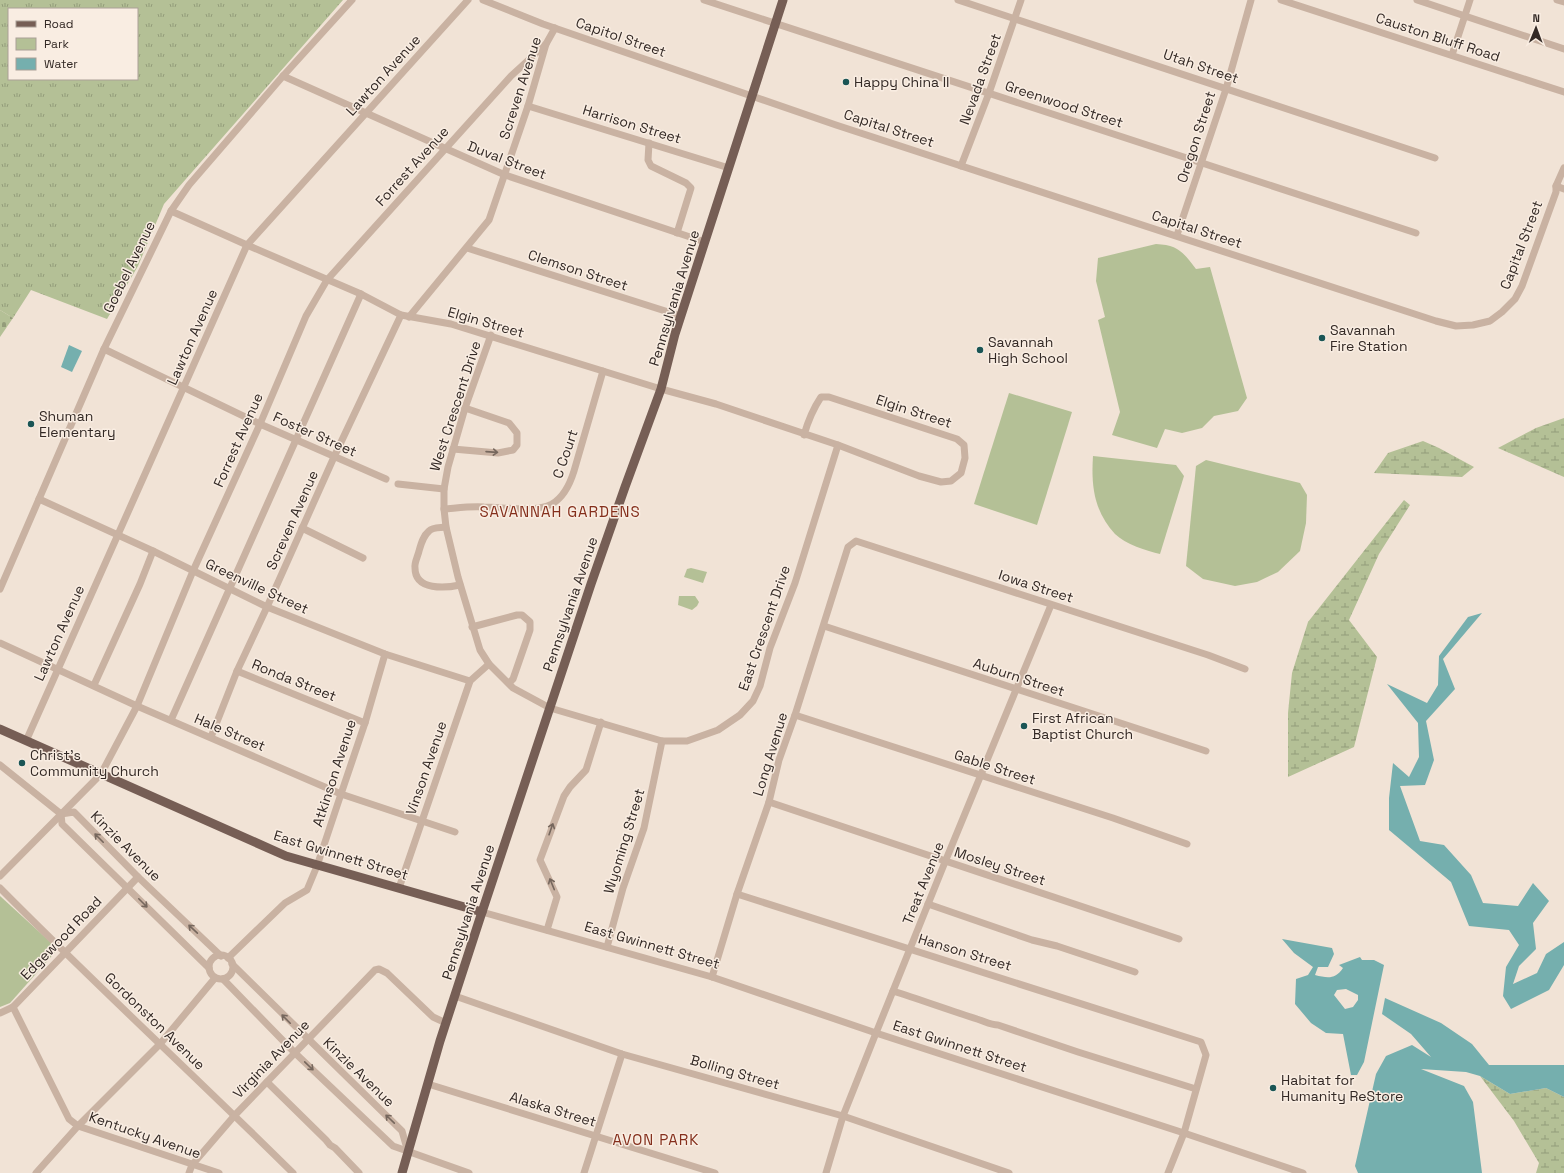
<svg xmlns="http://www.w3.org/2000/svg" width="1564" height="1173" font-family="'Space Grotesk',sans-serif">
<defs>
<pattern id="grass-tufts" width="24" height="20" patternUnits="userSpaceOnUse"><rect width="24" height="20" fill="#b4c096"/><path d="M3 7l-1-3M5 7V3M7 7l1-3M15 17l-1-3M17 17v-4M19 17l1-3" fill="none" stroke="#939c7a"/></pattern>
<pattern id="wetland-marsh" width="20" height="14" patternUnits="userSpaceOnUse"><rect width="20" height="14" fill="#b4c096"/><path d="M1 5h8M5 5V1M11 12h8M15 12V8" fill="none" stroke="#939c7a"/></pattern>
<pattern id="cemetery-stones" width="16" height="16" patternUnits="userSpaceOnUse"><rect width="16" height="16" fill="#b4c096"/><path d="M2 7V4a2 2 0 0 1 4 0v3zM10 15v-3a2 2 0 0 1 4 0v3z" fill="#939c7a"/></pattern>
</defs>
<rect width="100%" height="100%" fill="#f1e3d6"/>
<path fill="url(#grass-tufts)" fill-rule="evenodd" d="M0,0H343L164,204L138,266L107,319L31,290L13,318L0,310ZM9,9H137V79H9Z"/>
<g fill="url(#wetland-marsh)">
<path d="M1564,418V477L1498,448L1536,428Z"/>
<path d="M1423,441L1439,448L1474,467L1462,477L1374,473L1388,453Z"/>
<path d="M1404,500L1410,505L1379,554L1349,620L1377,657L1354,747L1288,777V713L1292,673L1308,622Z"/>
<path d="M1480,1076L1510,1094L1546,1088L1564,1097V1173H1536L1539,1163L1514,1121Z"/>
</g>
<path fill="url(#cemetery-stones)" d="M0,310L13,318L0,337Z"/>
<g fill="#b4c096">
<path d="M1156,244C1178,245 1183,252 1196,269L1210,267L1247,398L1238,411L1214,416L1202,428L1182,433L1165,429L1157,448L1112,435L1120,412L1098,320L1105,317L1096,281L1098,258Z"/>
<path d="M1009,393L1072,412L1037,525L974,504Z"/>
<path d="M1093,456L1176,465L1184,476L1160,554C1147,551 1125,544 1115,534C1094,511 1091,486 1093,456Z"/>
<path d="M1206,460L1300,483L1307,495L1306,523L1300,551L1278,572L1257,582L1235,586L1203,579L1186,566L1196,466Z"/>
<path d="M691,568L707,572L703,583L684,577L687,569Z"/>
<path d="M679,596H695L699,602L697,606L692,610L678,605Z"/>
<path d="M0,896L58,949L10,1003L0,1007Z"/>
</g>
<g fill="#75afae" fill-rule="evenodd">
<path d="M69,345L82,351L72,372L61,367Z"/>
<path d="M1482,613L1443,659L1455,689L1426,721L1434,760L1425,785L1400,786L1420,841L1444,845L1471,875L1483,903L1518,906L1533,883L1549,901L1533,923L1536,949L1519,966L1513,984L1537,973L1546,954L1564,942V965L1549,990L1511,1009L1503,996L1506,967L1519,945L1509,930L1469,926L1451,882L1389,830V798L1393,763L1409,777L1419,757L1418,723L1387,684L1427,703L1438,685L1439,656L1468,617Z"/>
<path d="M1282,939L1332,948L1334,954L1328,967H1318L1315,975C1327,978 1335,980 1343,968L1339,965L1360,957L1362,960H1374L1384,965L1364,1062L1357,1075H1351L1343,1034L1326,1033L1311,1023L1295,1004L1296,979L1308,975L1313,967L1294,953ZM1346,989L1358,995V1000L1353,1007L1345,1009L1334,995L1337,990Z"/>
<path d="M1385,998L1441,1023L1472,1044L1489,1065H1564V1097L1546,1088L1510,1094L1480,1076L1466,1072L1421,1069L1464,1086L1473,1102L1482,1173H1358L1355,1166L1376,1074L1386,1056L1412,1045L1431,1057L1411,1034L1382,1014Z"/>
</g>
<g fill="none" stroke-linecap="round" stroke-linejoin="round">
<g stroke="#c9b2a2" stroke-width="7">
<path d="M483,0L543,24L836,125L1436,321L1456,326L1473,325L1490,321L1502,312L1515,299L1522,286L1556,192V186L1564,168"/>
<path d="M704,0L1416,233"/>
<path d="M958,0L1435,158"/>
<path d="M1281,0L1564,92"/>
<path d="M1417,0L1564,49"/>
<path d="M1557,0L1564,2"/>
<path d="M1452,55L1470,0"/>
<path d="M283,76L505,175L705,242"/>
<path d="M528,106L729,168"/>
<path d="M649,143L648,160L651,166L686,183L691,188L677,233"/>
<path d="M961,166L989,93L1021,0"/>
<path d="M1556,186L1564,189"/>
<path d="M171,211L247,245L361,294L401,315L451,324L661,389L716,404L838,445L919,476L941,482L951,481L961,473L965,458L964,445L957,439L829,397H821C813,409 808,421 804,435"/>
<path d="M1177,235L1226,89L1251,0"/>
<path d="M467,248L681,316"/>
<path d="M409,317L489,220L528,106L546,44L555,28"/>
<path d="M491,335L465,408L448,467L444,489V509L446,527L458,577L480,650L489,664L513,688L550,708L662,741H687L718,730L740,715L753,701L760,686L770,648L795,583L838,445"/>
<path d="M104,349L260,424L386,479"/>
<path d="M453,449L498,453L513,450L517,445V433L509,423L465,408"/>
<path d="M398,484L444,489"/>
<path d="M39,499L153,551L267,607L385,654L470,681"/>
<path d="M444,509C457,508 471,506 484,507C503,507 535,513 552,504C564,497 570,484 574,471L603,371"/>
<path d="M446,527C440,528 433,527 429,531C423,536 421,544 419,551C418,556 414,563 415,568C415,591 446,588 460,585"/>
<path d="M302,528L363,558"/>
<path d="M0,589L104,349L171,211L189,185L283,76L352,0"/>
<path d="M824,626L1206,751"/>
<path d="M472,627L517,615H522L530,622V630L513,679L509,683"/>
<path d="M0,643L137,706L341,794L455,832"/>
<path d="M237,671L365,723"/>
<path d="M94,685L140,584L153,551"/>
<path d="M795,715L1113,818L1187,844"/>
<path d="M171,720L361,294"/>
<path d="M211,737L237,671L267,607L334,457L401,315"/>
<path d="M26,741L247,245L468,0"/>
<path d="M0,765L61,814L74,812L138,877L221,956"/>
<path d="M769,802L1179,939"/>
<path d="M61,814L62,824L209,968"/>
<path d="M0,876L101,774L137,706L193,571L260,424L306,316L327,280L511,76L546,44"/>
<path d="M0,888C96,985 196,1077 293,1173"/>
<path d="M399,888L470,681L489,664"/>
<path d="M737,894L1201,1042L1206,1055L1184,1133L1168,1173"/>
<path d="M928,904L1032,940L1057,946L1135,972"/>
<path d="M482,912L712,977L876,1033L1184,1133L1303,1173"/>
<path d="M547,930L557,897L540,860L564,796L570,787L586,770L601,722"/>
<path d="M607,947L623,888L644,828L662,741"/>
<circle cx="221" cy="967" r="12"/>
<path d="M228,958L285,903L307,890L317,866L341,794L365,723L385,654"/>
<path d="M232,964L402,1131L408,1152"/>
<path d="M712,977L737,894L769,802L779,760L795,715L848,547L856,541L1208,655L1245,669"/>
<path d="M223,979L295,1053L393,1146L469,1173"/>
<path d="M893,991C921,1000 949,1010 977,1019C984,1021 991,1025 998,1025L1078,1052L1196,1089"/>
<path d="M455,996L622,1054L843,1116L1009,1173"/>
<path d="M13,1007L69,1119L78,1126L219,1173"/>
<path d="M0,1013L13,1007L138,877"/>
<path d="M267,1082L326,1140L330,1145L335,1148L359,1173"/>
<path d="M428,1084L715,1173"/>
<path d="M36,1173L78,1126L160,1044L215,978"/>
<path d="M189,1173L192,1165L235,1115L375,970L379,969L387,973L433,1017L446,1023"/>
<path d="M584,1173L622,1054"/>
<path d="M826,1173L843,1116L876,1033L945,862L1051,605"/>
</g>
<g stroke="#765e55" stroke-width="9">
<path d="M0,729L286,856L482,912"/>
<path d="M402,1173L440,1041L482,912L591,584L625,487L661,389L675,334L783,0"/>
</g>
</g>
<defs><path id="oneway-shaft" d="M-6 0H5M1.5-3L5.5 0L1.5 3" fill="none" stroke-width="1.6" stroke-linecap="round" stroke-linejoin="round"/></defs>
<g stroke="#76675d">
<use href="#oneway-shaft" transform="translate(492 452) rotate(4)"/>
<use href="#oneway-shaft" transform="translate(551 829) rotate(-71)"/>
<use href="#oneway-shaft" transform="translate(99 838) rotate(-135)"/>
<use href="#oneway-shaft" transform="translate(552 884) rotate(-112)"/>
<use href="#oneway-shaft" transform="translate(143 903) rotate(45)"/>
<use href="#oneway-shaft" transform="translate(193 929) rotate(-137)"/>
<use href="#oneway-shaft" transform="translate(286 1019) rotate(-135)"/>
<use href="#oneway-shaft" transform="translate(309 1066) rotate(44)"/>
<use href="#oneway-shaft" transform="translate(390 1119) rotate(-136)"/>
</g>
<g fill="#1a5555" stroke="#f9ede2" stroke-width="1.5">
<circle cx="846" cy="82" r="4"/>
<circle cx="1322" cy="338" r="4"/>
<circle cx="980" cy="350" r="4"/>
<circle cx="31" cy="424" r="4"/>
<circle cx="1024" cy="726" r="4"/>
<circle cx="22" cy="763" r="4"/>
<circle cx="1273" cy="1088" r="4"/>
</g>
<g text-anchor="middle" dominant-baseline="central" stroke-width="3" stroke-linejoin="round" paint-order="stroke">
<g font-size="14" fill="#332925" stroke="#f9ede2">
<text transform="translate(621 37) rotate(19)">Capitol Street</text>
<text transform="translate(1438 37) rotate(18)">Causton Bluff Road</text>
<text transform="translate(1201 66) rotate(19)">Utah Street</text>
<text transform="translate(383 75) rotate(-48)">Lawton Avenue</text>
<text transform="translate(980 79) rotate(-70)">Nevada Street</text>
<text transform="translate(520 88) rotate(-72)">Screven Avenue</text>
<text transform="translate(1064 104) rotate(18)">Greenwood Street</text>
<text transform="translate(632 124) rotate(17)">Harrison Street</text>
<text transform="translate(889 128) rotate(18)">Capital Street</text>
<text transform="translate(1196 137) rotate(-72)">Oregon Street</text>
<text transform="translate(507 160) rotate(21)">Duval Street</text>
<text transform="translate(412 166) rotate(-48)">Forrest Avenue</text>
<text transform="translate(1197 229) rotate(18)">Capital Street</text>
<text transform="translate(1521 245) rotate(-69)">Capital Street</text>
<text transform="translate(129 267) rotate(-64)">Goebel Avenue</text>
<text transform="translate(578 270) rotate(18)">Clemson Street</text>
<text transform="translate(674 298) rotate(-73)">Pennsylvania Avenue</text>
<text transform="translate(486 322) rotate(16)">Elgin Street</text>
<text transform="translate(192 337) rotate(-66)">Lawton Avenue</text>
<text transform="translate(455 406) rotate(-72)">West Crescent Drive</text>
<text transform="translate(914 411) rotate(18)">Elgin Street</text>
<text transform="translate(315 434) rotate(24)">Foster Street</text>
<text transform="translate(238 440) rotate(-66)">Forrest Avenue</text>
<text transform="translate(565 454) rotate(-71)">C Court</text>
<text transform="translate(292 520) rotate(-66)">Screven Avenue</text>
<text transform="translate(257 586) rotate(25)">Greenville Street</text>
<text transform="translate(1036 586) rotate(18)">Iowa Street</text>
<text transform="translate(570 604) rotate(-71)">Pennsylvania Avenue</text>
<text transform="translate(764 628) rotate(-71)">East Crescent Drive</text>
<text transform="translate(59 633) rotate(-66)">Lawton Avenue</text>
<text transform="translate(1019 677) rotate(18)">Auburn Street</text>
<text transform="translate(294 680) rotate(22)">Ronda Street</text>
<text transform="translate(230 732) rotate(23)">Hale Street</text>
<text transform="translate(770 754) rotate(-73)">Long Avenue</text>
<text transform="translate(995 767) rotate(18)">Gable Street</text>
<text transform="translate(426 768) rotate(-71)">Vinson Avenue</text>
<text transform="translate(334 773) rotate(-72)">Atkinson Avenue</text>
<text transform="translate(624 841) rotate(-73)">Wyoming Street</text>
<text transform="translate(126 846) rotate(45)">Kinzie Avenue</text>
<text transform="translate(341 855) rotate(17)">East Gwinnett Street</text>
<text transform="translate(1000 866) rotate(18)">Mosley Street</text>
<text transform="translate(923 883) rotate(-68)">Treat Avenue</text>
<text transform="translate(468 912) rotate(-72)">Pennsylvania Avenue</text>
<text transform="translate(61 938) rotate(-46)">Edgewood Road</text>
<text transform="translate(652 945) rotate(16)">East Gwinnett Street</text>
<text transform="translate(965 952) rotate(17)">Hanson Street</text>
<text transform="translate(155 1021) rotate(44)">Gordonston Avenue</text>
<text transform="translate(960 1046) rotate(18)">East Gwinnett Street</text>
<text transform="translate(271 1059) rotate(-46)">Virginia Avenue</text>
<text transform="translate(359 1072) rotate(44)">Kinzie Avenue</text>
<text transform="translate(735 1072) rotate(16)">Bolling Street</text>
<text transform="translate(553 1109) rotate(17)">Alaska Street</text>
<text transform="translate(145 1135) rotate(19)">Kentucky Avenue</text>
</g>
<g font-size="14" fill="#332925" stroke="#f9ede2" text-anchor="start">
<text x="854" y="82">Happy China II</text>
<text x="1330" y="330">Savannah<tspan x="1330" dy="16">Fire Station</tspan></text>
<text x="988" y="342">Savannah<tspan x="988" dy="16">High School</tspan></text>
<text x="39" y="416">Shuman<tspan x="39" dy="16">Elementary</tspan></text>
<text x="1032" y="718">First African<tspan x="1032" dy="16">Baptist Church</tspan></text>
<text x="30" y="755">Christ's<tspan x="30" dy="16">Community Church</tspan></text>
<text x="1281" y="1080">Habitat for<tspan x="1281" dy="16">Humanity ReStore</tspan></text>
</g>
<g font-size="15" letter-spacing="1" fill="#842f1c" stroke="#f9ede2">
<text x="560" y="511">SAVANNAH GARDENS</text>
<text x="656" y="1139">AVON PARK</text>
</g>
</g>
<rect x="8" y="8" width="130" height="72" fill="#f9ede2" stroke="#aa9f96"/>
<rect x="16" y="21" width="20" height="6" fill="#765e55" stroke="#aa9f96"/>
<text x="44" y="28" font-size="12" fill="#332925">Road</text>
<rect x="16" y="38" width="20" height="12" fill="#b4c096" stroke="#aa9f96"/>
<text x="44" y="48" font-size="12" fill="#332925">Park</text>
<rect x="16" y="58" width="20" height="12" fill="#75afae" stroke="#aa9f96"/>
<text x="44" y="68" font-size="12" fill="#332925">Water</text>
<g transform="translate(1536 28) rotate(1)" stroke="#f9ede2" stroke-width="3" paint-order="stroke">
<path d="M0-3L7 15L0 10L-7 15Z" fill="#332925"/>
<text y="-6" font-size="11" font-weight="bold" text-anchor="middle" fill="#332925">N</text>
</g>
</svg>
